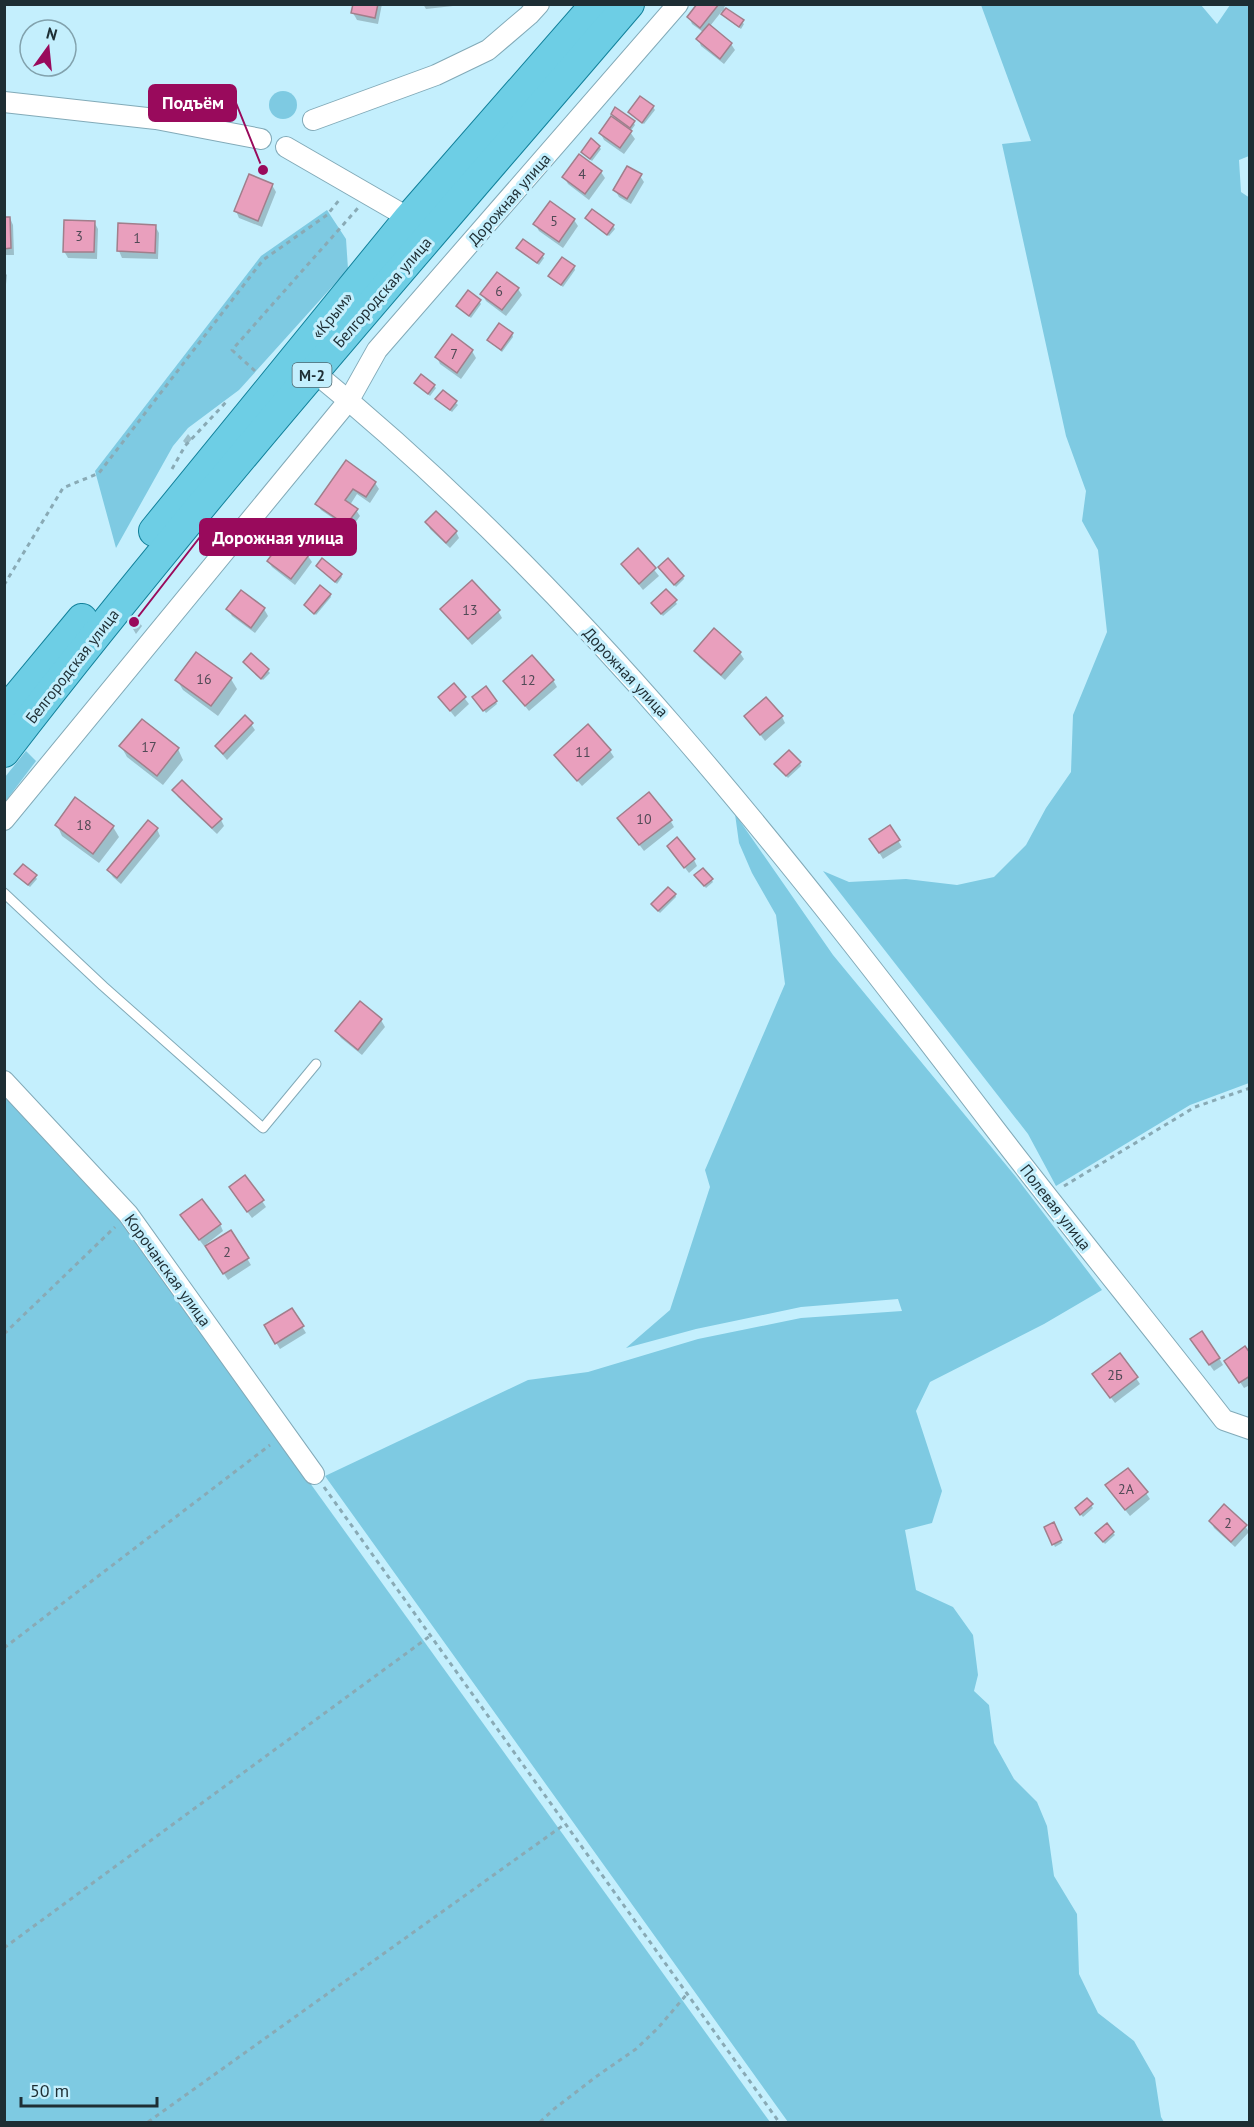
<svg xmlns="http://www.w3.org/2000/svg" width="1254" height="2127" font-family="'PT Sans',sans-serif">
<rect width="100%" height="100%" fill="#c4effd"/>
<g fill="#7ecae2">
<path d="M981,5H1201L1217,24L1230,5H1249V156L1239,160L1241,192L1250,198L1249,1083L1190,1105L1056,1186L1028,1134L823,871L849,882L906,879L957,885L994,877L1026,845L1046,808L1071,772L1073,715L1107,632L1098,550L1082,521L1086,491L1066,436L1002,144L1031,141Z"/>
<circle cx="283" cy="105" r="14"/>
<path d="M327,210L346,239L348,269L239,390L188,428L173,446L116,548L95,471L261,256Z"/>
<path d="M26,751L36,761L5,802V777Z"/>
<path d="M735,814L833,955L1016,1177L1102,1290L1044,1324L930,1382L916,1411L942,1491L932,1523L905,1530L916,1590L953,1607L973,1635L978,1675L974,1691L989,1705L994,1743L1014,1779L1037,1802L1047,1826L1054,1876L1077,1914L1079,1974L1098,2013L1134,2041L1155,2078L1161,2117L1164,2122H788L325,1476L528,1380L588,1372L698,1339L801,1318L902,1311L898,1299L801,1307L696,1329L626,1348L670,1310L710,1187L705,1170L785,984L776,915L752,873L739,843Z"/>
<path d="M4,1092L120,1219L770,2122H5Z"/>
</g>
<g fill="#0003">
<path d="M355,4H382L378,24L357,20L353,13Z"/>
<path d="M423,4H452L453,6L426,9Z"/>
<path d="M699,4H726L724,8L744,24L741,29L725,17L722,11L710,26L731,44L735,50L724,64L701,46L698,39L703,32L692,24L689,17Z"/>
<path d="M653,107L655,110L644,124L630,113Z"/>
<path d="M612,114L633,122L635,125L630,132L635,139L624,154L604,140L601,134L617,122Z"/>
<path d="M599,147L601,149L592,161L582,152Z"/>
<path d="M601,172L605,178L589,200L568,184L564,177Z"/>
<path d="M640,176L644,182L631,204L619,197L615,190Z"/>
<path d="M272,185L276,192L262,227L239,218L236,211Z"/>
<path d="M4,218H10L13,225L14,255H4Z"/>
<path d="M586,218L613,226L615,229L609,236Z"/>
<path d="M574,220L578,226L563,248L539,231L535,224Z"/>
<path d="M94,222L98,229L97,259L68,258L64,251Z"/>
<path d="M155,226L159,233L158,259L122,258L119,251Z"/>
<path d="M518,248L542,255L544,258L539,265Z"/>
<path d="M574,267L575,270L563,287L550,276Z"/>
<path d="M4,272L7,275L6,284H4Z"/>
<path d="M518,289L522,295L506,316L486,301L482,294Z"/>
<path d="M479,301L481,304L471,318L458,307Z"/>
<path d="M512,334L513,337L502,352L488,340Z"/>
<path d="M452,337L472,351L476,358L461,379L440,364L437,357Z"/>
<path d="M416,383L434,386L436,388L430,396Z"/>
<path d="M443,392L458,405L452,412L439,401Z"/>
<path d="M188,434L192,439L187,445L183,441Z"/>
<path d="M346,462L375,483L379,489L370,503L357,494L350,505L356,510L360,516L350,530L321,510L317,504Z"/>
<path d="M427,522L456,532L459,538L450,548L430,529Z"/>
<path d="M638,550L659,576L643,590L623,565Z"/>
<path d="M308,556L312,562L295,585L272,567L268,561Z"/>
<path d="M318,566L341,575L342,577L337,584Z"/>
<path d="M662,570L683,577L684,579L676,587Z"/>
<path d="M241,592L264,609L268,616L255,633L232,616L228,609Z"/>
<path d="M330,595L331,597L316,615L306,605Z"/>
<path d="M675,601L677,604L663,616L654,606Z"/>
<path d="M442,610L498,611L502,618L472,645Z"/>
<path d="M139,622L142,626L136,634L133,629Z"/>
<path d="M696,651L740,653L744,659L725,680L699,657Z"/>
<path d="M252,655L270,673L263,680L247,665Z"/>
<path d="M231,679L237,689L218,716L183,690L177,680Z"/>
<path d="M553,680L557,687L529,711L505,681Z"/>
<path d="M454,685L469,704L455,717L440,698Z"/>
<path d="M476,700L496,702L497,704L486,713Z"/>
<path d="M746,716L782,717L785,723L765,741Z"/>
<path d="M251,724L255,730L227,760L216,747Z"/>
<path d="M121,746L178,749L183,760L163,785L127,757Z"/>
<path d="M610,751L614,757L582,786L556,755Z"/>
<path d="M800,763L801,766L788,778L777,766Z"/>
<path d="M174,790L221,820L224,826L217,834L178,797Z"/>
<path d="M619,818L670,820L674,827L644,851Z"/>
<path d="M57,825L113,827L119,837L99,863L62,836Z"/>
<path d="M890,828L902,847L883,859L871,839Z"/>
<path d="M157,829L160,836L121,884L113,877L109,871Z"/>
<path d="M669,847L694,860L697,866L689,873Z"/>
<path d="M35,876L37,879L30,887L18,877Z"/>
<path d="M698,878L711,879L713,882L706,888Z"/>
<path d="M675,894L676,897L660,913L654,907Z"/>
<path d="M361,1003L381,1020L385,1027L362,1055L341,1038L337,1032Z"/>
<path d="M234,1194L262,1201L266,1207L252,1218Z"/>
<path d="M186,1222L220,1224L223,1231L204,1246Z"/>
<path d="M231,1232L251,1265L228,1280L207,1247Z"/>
<path d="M292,1310L306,1333L280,1349L266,1326Z"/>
<path d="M1196,1346L1219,1358L1223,1365L1214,1371Z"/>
<path d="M1250,1356V1385L1244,1388L1230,1367Z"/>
<path d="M1136,1378L1140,1384L1115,1403L1098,1381Z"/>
<path d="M1111,1492L1146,1493L1150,1499L1130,1516Z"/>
<path d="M1091,1505L1093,1508L1083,1517L1078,1511Z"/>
<path d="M1211,1521L1245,1526L1249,1532L1235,1547L1214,1528Z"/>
<path d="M1054,1524L1062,1543L1055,1547L1046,1527Z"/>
<path d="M1113,1533L1115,1535L1105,1544L1099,1536Z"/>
</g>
<g fill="#e99fbd" stroke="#a17e8b" stroke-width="1.5">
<path d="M353,4H378L375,18L351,13Z"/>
<path d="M697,4H719L700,28L687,17Z"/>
<path d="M726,8L744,20L739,27L721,14Z"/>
<path d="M709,24L732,43L720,59L696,39Z"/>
<path d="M640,96L654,106L642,123L628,112Z"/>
<path d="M615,107L635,121L630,128L611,114Z"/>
<path d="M611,116L632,131L620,148L599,133Z"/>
<path d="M591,138L600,146L590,159L581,152Z"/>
<path d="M579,154L602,171L585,194L562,177Z"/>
<path d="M627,166L642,174L627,199L613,190Z"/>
<path d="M249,174L273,184L258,221L234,211Z"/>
<path d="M550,201L575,219L559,242L533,224Z"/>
<path d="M592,209L614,225L607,235L585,218Z"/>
<path d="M4,217H10L11,248L4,249Z"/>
<path d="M64,220L95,221L94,252H63Z"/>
<path d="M118,223L156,225L155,253L117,251Z"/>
<path d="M523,239L544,254L537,263L516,248Z"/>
<path d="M562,257L575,266L561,285L548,276Z"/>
<path d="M497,272L519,288L502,310L480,294Z"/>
<path d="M468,290L481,300L469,316L456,306Z"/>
<path d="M499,323L513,333L501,350L487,340Z"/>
<path d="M452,334L473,350L457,373L435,357Z"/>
<path d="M421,374L435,385L428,394L414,383Z"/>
<path d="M443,390L457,401L450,410L435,399Z"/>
<path d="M346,460L376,482L366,497L353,489L345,500L358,509L346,525L315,504Z"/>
<path d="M436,511L457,531L446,543L425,522Z"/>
<path d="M285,537L309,555L291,579L267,561Z"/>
<path d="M638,548L656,568L639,584L621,564Z"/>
<path d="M322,558L342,574L335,582L316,566Z"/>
<path d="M668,558L684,576L674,585L658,567Z"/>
<path d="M472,580L500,610L468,639L440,609Z"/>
<path d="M320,585L331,594L314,614L304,605Z"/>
<path d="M666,589L677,600L661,614L651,603Z"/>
<path d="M241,590L265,608L251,628L226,609Z"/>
<path d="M714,628L741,652L721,675L694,651Z"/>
<path d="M196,652L232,678L211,706L175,680Z"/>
<path d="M251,653L269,669L261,679L243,662Z"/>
<path d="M532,655L554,680L525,706L503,681Z"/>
<path d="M454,683L466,697L450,711L438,697Z"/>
<path d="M486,686L497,701L483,711L472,697Z"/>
<path d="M766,697L783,716L760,735L744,716Z"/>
<path d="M245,715L253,723L223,754L215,746Z"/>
<path d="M142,719L179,748L157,776L119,746Z"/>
<path d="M588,724L611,750L577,781L554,755Z"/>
<path d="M789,750L801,762L786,776L774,764Z"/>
<path d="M182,780L222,819L212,828L172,790Z"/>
<path d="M649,792L672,820L639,845L617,818Z"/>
<path d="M75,797L114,826L93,854L55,825Z"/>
<path d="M148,820L158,828L117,878L107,870Z"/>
<path d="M890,825L900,840L879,853L869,839Z"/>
<path d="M677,837L695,859L684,868L667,846Z"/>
<path d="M23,864L37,875L28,885L14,874Z"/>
<path d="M703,868L713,879L704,886L694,875Z"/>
<path d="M668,887L676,894L658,911L651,904Z"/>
<path d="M360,1001L382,1019L358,1050L335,1031Z"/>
<path d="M245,1175L264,1200L247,1212L229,1187Z"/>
<path d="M202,1199L221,1224L199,1240L180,1215Z"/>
<path d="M231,1230L249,1258L223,1274L205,1246Z"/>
<path d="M292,1308L304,1326L275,1344L264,1325Z"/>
<path d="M1202,1331L1220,1358L1209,1365L1190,1339Z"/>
<path d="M1245,1346L1250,1353V1376L1239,1383L1224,1361Z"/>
<path d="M1120,1353L1138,1377L1110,1398L1092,1374Z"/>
<path d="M1128,1468L1148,1492L1125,1510L1105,1485Z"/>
<path d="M1087,1498L1093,1504L1080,1515L1075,1508Z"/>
<path d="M1224,1504L1247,1525L1231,1542L1209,1521Z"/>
<path d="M1054,1522L1062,1540L1052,1545L1044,1527Z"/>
<path d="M1107,1523L1114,1532L1103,1542L1095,1533Z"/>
</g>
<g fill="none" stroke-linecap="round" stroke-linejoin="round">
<defs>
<path id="service" d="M4,893L103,986L263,1128L316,1064"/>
<g id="minor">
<path d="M4,102L156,119L261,139"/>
<path d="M313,120L436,75L488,50L529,15L539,4"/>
<path d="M286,147L409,218"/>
<path d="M314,372C581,589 788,857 995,1129C1070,1227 1148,1322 1224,1420L1250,1429"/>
<path d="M4,820L349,400L377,350L678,4"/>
<path d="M4,1081L128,1214L314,1474"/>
</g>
<g id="primary">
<path d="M154,531L409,218L596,4"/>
<path d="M4,713L82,619"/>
<path d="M4,752C202,495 418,251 629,4"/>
</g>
</defs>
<use href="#service" stroke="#82aab8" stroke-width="11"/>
<use href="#minor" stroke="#82aab8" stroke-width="22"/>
<use href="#primary" stroke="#12819b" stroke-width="32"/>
<g stroke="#89aab5" stroke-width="3" stroke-dasharray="4.5 4.5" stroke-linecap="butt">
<path d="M255,371L232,350L358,208"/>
<path d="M172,469L185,446L228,400"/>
<path d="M4,585L63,488L99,473L263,260L327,215L340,199"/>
<path d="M1064,1186L1195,1107L1250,1088"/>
<path d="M4,1334L115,1227"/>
<path d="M324,1487L779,2122"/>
<path d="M4,1648L270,1445"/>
<path d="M4,1948L430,1636"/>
<path d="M148,2122L565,1824"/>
<path d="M540,2122L554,2109L597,2076L636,2049L658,2028L687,1994"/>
</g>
<use href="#service" stroke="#fff" stroke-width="9"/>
<use href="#minor" stroke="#fff" stroke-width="20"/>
<use href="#primary" stroke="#6dcee5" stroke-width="30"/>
</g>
<g text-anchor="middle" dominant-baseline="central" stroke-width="6" stroke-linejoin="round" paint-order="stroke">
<g font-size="14" fill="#514a56">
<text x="582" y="174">4</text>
<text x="554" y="221">5</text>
<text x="79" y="236">3</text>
<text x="137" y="238">1</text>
<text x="499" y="291">6</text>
<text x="454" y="354">7</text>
<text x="470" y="610">13</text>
<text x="204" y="679">16</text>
<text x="528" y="680">12</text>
<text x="149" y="747">17</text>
<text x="583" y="752">11</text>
<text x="644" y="819">10</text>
<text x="84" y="825">18</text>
<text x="227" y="1252">2</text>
<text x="1115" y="1375">2Б</text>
<text x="1126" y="1489">2А</text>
<text x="1228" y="1523">2</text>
</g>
<rect fill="#c4effd" stroke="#506870" stroke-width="1.5" x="292.5" y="363" width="39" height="24" rx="4.5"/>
<g font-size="15" font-weight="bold" fill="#1e2e34">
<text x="312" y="375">М-2</text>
</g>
<g font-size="16" fill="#1e2e34" stroke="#c4effd">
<text transform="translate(509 199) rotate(-49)">Дорожная улица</text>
<text transform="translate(382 292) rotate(-49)">Белгородская улица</text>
<text transform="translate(332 315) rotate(-51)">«Крым»</text>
<text transform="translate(72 666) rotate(-52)">Белгородская улица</text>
<text transform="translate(626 672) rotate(47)">Дорожная улица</text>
<text transform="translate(1056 1207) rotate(52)">Полевая улица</text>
<text transform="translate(168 1270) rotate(54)">Корочанская улица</text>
</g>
</g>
<path fill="none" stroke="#990a5c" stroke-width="2" d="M263 170L236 103M134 622L200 537"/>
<g fill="#990a5c" stroke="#c4effd" stroke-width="2">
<circle cx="263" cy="170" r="6"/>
<circle cx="134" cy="622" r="6"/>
</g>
<g fill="#990a5c" stroke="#990a5c" stroke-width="2">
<rect x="149" y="85" width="87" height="36" rx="6"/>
<rect x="200" y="519" width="156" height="36" rx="6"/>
</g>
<g font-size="18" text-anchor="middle" font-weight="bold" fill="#fff">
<text x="193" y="109">Подъём</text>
<text x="278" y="544">Дорожная улица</text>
</g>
<rect width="1254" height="2127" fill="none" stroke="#1e2e34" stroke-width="12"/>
<g transform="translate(48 48) rotate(15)"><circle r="28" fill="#c4effd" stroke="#82a2ad" stroke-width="1.5"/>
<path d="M0-4.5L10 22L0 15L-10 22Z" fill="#990a5c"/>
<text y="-9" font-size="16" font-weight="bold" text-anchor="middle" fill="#1e2e34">N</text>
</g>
<path d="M21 2097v9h136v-9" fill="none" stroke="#1e2e34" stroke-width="3"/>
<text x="30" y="2097" font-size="18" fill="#1e2e34" stroke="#c4effd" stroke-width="4.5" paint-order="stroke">50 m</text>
</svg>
